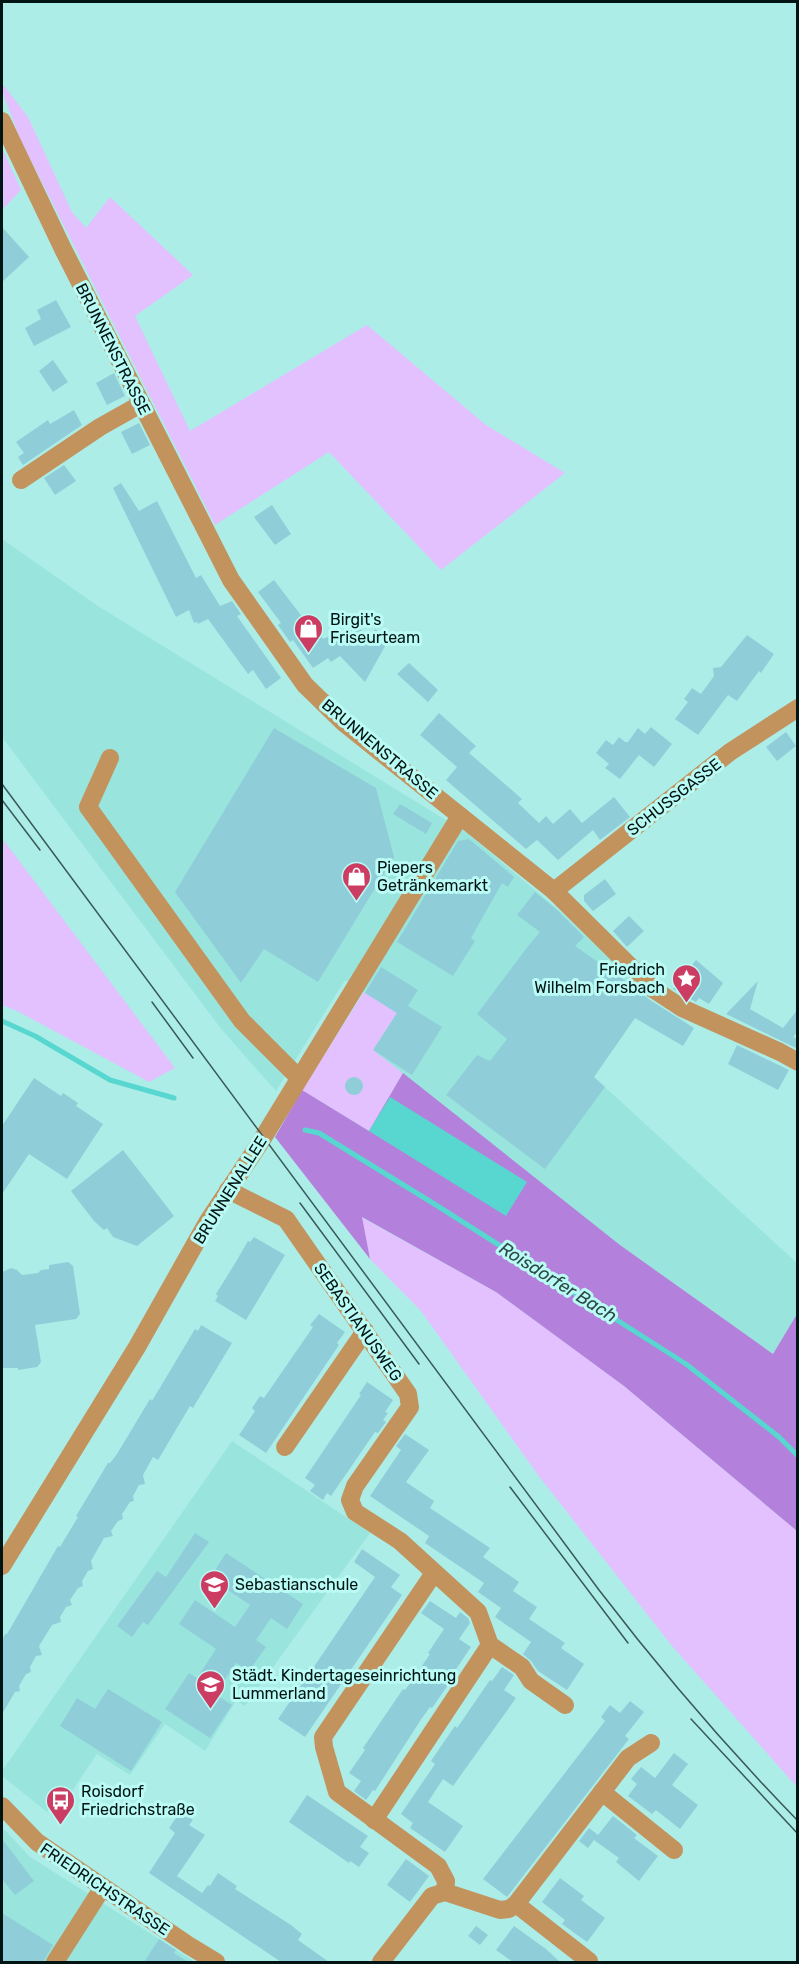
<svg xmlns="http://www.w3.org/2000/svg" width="799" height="1964" font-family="Rubik,sans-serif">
<rect width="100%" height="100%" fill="#adede8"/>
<g fill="#99e5de">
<path d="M2,539L98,606L467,833L561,912L649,997L594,1077L797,1263V1314L773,1354L620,1245L373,1050L397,1013L345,980L276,1091L222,1030L2,737Z"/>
<path d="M232,1441L370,1533L245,1706L236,1701L205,1751L165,1724L130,1775L97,1754L72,1791L65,1786L47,1812L2,1776V1771Z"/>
<path d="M2,1827L29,1856L195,1962H2Z"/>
</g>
<g fill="#e2c1fe">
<path d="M2,83L28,117L72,212L86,228L110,197L193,275L135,316L190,431L367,325L486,425L565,473L441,570L329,452L215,525L20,139L2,91Z"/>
<path d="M2,148L21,190L2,210Z"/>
<path d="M2,838L175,1068L149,1082L19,1012L2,1005Z"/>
<path d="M364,992L397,1013L373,1050L403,1073L369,1131L302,1090Z"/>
<path d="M361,1217L496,1292L624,1386L797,1531V1787L672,1646L538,1475L421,1311L370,1259Z"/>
</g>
<path fill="#b380db" d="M403,1073L620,1245L773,1354L797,1314V1531L624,1386L496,1292L362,1217L370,1259L275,1137L302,1090L369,1131Z"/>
<path fill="#57d7cf" d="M390,1097L527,1182L506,1216L369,1131Z"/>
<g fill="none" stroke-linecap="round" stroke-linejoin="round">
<g stroke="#57d7cf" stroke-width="5">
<path d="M2,1021L35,1036L110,1080L174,1098"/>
<path d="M305,1130L319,1133L436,1205L686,1364L779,1437L798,1456"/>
</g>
</g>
<g fill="#8fced8">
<path d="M2,227L29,257L2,282Z"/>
<path d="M56,300L71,327L34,346L25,328L41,319L37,310Z"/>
<path d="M53,360L68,382L53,392L39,371Z"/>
<path d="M114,373L125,396L107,405L96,383Z"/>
<path d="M74,410L82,425L23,465L18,457L24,453L16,442L48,420L50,424Z"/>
<path d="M139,423L150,445L132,454L121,432Z"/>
<path d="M64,465L76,481L55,495L44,478Z"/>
<path d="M121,483L139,511L157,501L196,578L201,575L220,606L232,601L241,614L237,616L281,678L266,689L253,670L248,674L208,619L198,624L197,622L194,623L189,610L176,617L113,488Z"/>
<path d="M272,505L291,534L275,545L254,517Z"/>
<path d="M274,580L303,618L305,616L323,639L334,634L339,641L351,624L371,636L375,629L389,639L365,682L340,656L331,662L328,658L313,668L293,640L290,642L278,625L281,623L258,592Z"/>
<path d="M747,635L774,654L761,673L759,671L737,701L728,695L698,735L675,719L688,702L684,699L692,688L701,694L714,676L713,668L721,667Z"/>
<path d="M409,663L438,690L428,702L397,674Z"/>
<path d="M439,713L476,746L469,753L522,799L518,803L539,823L546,816L553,824L570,809L582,823L614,797L630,817L600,840L593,830L558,860L537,840L526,849L446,780L457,767L420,735Z"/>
<path d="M651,727L672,744L654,767L639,755L620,779L605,768L609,764L596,753L606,740L613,745L619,737L625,742H628L638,728L645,734Z"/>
<path d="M274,728L376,788L394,857L318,982L264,949L241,983L175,892Z"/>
<path d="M786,732L796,746L777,761L766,747Z"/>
<path d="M400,804L432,823L426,834L393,814Z"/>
<path d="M469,839L514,877L508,887L502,883L471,938L475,941L453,976L397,942L458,841Z"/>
<path d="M605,879L616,894L593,911L584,901V895Z"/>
<path d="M535,892L556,909L584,937L575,946L634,987L647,998L694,1028L683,1046L635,1018L594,1077L605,1087L545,1169L446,1095L477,1055L490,1061L507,1039L477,1014L529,945L540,932L517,915Z"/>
<path d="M629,916L644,931L627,947L613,931Z"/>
<path d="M696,960L723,983L709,1004L699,998L696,1002L673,989Z"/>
<path d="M381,967L418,990L408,1006L442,1027L412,1075L373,1050L397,1013L365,993Z"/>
<path d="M758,981L750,1009L783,1028L798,1009V1031L793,1037L798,1039V1049L726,1014Z"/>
<path d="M737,1045L789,1070L778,1090L728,1064Z"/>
<circle cx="354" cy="1086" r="9"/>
<path d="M34,1078L61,1096L63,1093L78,1103L76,1106L103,1124L67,1179L29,1154L2,1194V1126Z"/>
<path d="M123,1150L174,1216L137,1246L113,1237L107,1228L104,1230L94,1221L71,1191Z"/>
<path d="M254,1237L285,1255L246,1320L215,1301L218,1296L216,1294L234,1265L248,1241L250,1242Z"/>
<path d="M68,1262L73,1266L80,1314L76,1319L35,1325L41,1362L37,1367L18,1370V1368H2V1272L11,1268L17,1270L22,1275L38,1273L41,1270L49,1269V1265Z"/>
<path d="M319,1314L345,1332L337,1343L339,1345L266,1453L239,1435L255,1411L252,1408L260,1396L264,1398L313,1327L310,1325Z"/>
<path d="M201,1325L232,1343L193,1408L190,1406L158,1460L153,1457L143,1475L145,1484L139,1485L133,1496L134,1501L130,1502L122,1514L123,1519L118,1521L111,1531L113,1536L104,1538L91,1561L93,1569L88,1571L82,1581L83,1586L78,1588L70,1600L72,1605L66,1607L60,1617L61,1622L52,1625L39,1646L42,1655L36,1656L30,1667L31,1672L26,1674L19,1686L20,1691L15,1692L2,1714V1641L5,1634H7L58,1546L60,1547L78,1517L76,1516L108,1463H110L117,1454L150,1399L152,1401L195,1329L198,1331Z"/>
<path d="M367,1382L393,1400L385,1412L388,1413L383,1420L386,1422L378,1433L375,1432L331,1496L327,1493L323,1500L310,1491L315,1485L305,1478L361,1395L359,1394Z"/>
<path d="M405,1434L429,1450L406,1482L434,1501L430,1508L490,1548L483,1557L519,1582L513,1591L537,1607L529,1619L565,1643L561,1648L584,1664L567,1690L538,1671L531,1661L523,1654L531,1642L495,1617L501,1608L478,1592L484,1583L425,1543L429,1536L370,1496L401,1450L396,1446Z"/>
<path d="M195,1533L209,1542L148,1625L143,1622L132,1637L117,1626L157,1571L166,1577Z"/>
<path d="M362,1549L400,1575L391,1587L402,1595L305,1737L278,1719L302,1684L298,1681L302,1675L307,1668L311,1671L375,1577L354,1562Z"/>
<path d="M226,1553L303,1604L287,1629L271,1618L256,1640L266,1647L249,1671L236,1663L215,1694L232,1705L210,1738L165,1709L189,1673L197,1678L216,1649L179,1624L195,1600L235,1627L250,1605L210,1578Z"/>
<path d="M430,1601L456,1618L460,1612L468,1618L470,1623L459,1639L471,1647L446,1684L448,1685L432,1708L430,1707L422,1718L375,1791L373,1790L366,1800L354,1791L361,1781L349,1773L365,1750L363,1748L403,1689L405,1690L413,1679L430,1654L428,1653L444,1629L421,1613Z"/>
<path d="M502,1667L514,1675L504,1690L516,1698L453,1786L443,1779L428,1802L463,1826L445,1852L410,1828L413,1823L401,1814L435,1764L431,1761L439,1749L455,1726L457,1728L490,1680L492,1681Z"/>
<path d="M108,1689L162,1722L131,1771L60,1726L77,1698L95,1709Z"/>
<path d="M630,1701L644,1712L625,1736L629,1739L507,1897L483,1879L605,1721L601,1717L610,1705L620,1713Z"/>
<path d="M674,1753L688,1764L672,1785L698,1805L680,1829L656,1810L652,1814L628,1796L637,1784L631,1779L641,1767L655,1778Z"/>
<path d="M307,1795L368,1836L360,1847L369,1853L359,1867L350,1861L349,1863L289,1822Z"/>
<path d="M181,1811L193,1820L189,1825L205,1835L177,1876L202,1893L208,1885L210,1886L218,1873L237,1886L235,1889L291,1925L302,1934L298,1940L329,1962H281L149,1873L175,1833L169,1828Z"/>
<path d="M613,1816L637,1835L634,1838L658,1856L639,1881L616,1862L619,1858L594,1840L588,1848L579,1841L589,1828L598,1835Z"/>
<path d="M2,1839L34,1881L15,1895L2,1879Z"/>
<path d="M406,1859L429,1876L410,1902L387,1885Z"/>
<path d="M560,1878L584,1896L581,1900L605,1918L587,1942L562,1924L565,1920L542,1902Z"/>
<path d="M2,1913L53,1945L43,1962H2Z"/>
<path d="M476,1926L488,1935L480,1945L468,1936Z"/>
<path d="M514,1926L546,1949L560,1962H513L496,1950Z"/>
<path d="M159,1939L176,1950L174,1953L188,1962H144Z"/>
</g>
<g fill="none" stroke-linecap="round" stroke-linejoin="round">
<g stroke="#c2935d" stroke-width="18">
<path d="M2,121L63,249L231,580L305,685L344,723L554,891L653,989L682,1008L780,1052L798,1062"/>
<path d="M21,480L100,427L141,404"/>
<path d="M110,758L88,807L242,1021L299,1078"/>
<path d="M554,891L730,752L798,708"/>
<path d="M228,1190L286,1219L408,1394L410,1407L355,1486L350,1500L355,1512L400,1541L478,1612L490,1645L522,1667L531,1681L565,1705"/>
<path d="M285,1447L365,1331"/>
<path d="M2,1566L137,1347L208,1221L258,1146L460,816"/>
<path d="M434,1573L323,1737L324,1747L337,1792L438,1866L446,1881L445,1892"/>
<path d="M602,1792L674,1850"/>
<path d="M2,1806L37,1842L188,1945L216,1962"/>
<path d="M374,1820L490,1645"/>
<path d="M516,1904L589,1961"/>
<path d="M55,1962L103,1887"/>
<path d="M381,1962L432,1896L445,1892L500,1910L509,1909L516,1904L628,1758L651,1743"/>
</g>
<g stroke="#385a58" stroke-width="1.5">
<path d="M2,784L599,1590C661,1671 727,1748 798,1821"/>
<path d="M2,800L40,850"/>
<path d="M152,1002L193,1058"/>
<path d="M300,1203L419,1364"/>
<path d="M510,1487L628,1643"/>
<path d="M691,1719L798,1834"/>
</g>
</g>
<defs>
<symbol id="shop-pin" viewBox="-11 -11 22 30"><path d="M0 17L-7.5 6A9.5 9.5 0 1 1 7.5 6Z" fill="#cc3d63" stroke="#bafbf5"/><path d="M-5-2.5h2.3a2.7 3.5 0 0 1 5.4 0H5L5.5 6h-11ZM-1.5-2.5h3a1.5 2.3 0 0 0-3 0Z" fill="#fff"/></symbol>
<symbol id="sight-pin" viewBox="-11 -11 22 30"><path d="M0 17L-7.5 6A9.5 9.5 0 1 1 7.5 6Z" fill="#cc3d63" stroke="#bafbf5"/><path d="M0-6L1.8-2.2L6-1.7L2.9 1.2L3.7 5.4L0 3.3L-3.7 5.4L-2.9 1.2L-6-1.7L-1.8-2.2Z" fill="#fff"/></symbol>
<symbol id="school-pin" viewBox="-11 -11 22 30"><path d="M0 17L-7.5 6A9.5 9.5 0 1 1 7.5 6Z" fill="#cc3d63" stroke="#bafbf5"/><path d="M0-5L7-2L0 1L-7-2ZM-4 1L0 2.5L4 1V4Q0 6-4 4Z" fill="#fff"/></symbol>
<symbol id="bus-pin" viewBox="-11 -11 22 30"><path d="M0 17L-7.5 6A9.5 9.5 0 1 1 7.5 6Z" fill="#cc3d63" stroke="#bafbf5"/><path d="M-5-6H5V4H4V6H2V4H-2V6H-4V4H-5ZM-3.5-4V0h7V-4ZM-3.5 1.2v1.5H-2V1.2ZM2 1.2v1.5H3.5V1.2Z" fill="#fff"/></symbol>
</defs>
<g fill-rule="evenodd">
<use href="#shop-pin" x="292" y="612" width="33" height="45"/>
<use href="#shop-pin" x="340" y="860" width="33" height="45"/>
<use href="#sight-pin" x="670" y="962" width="33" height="45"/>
<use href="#school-pin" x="198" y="1568" width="33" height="45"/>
<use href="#school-pin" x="194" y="1668" width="33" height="45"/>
<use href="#bus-pin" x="44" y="1784" width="33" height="45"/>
</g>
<g text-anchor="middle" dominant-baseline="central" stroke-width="6" stroke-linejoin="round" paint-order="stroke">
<g font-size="16" fill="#001413" stroke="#bafbf5">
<text transform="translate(113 349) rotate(63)">BRUNNENSTRASSE</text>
<text transform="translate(380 749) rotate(40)">BRUNNENSTRASSE</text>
<text transform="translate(674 797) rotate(-38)">SCHUSSGASSE</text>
<text transform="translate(230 1190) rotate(-58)">BRUNNENALLEE</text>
<text transform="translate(358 1322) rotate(55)">SEBASTIANUSWEG</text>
<text transform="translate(105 1889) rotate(34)">FRIEDRICHSTRASSE</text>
</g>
<g font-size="16" fill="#001413" stroke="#bafbf5" text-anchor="start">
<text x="330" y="619">Birgit's<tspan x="330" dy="18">Friseurteam</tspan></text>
<text x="377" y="867">Piepers<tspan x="377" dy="18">Getränkemarkt</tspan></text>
<text x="665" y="969" text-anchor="end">Friedrich<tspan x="665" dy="18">Wilhelm Forsbach</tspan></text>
<text x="235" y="1584">Sebastianschule</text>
<text x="232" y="1675">Städt. Kindertageseinrichtung<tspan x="232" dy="18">Lummerland</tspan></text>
<text x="81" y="1791">Roisdorf<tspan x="81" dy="18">Friedrichstraße</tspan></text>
</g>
<g font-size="18" font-style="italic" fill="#2d4947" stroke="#bafbf5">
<text transform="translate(558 1282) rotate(32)">Roisdorfer Bach</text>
</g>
</g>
<rect width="799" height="1964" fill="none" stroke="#001413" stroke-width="6"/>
</svg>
